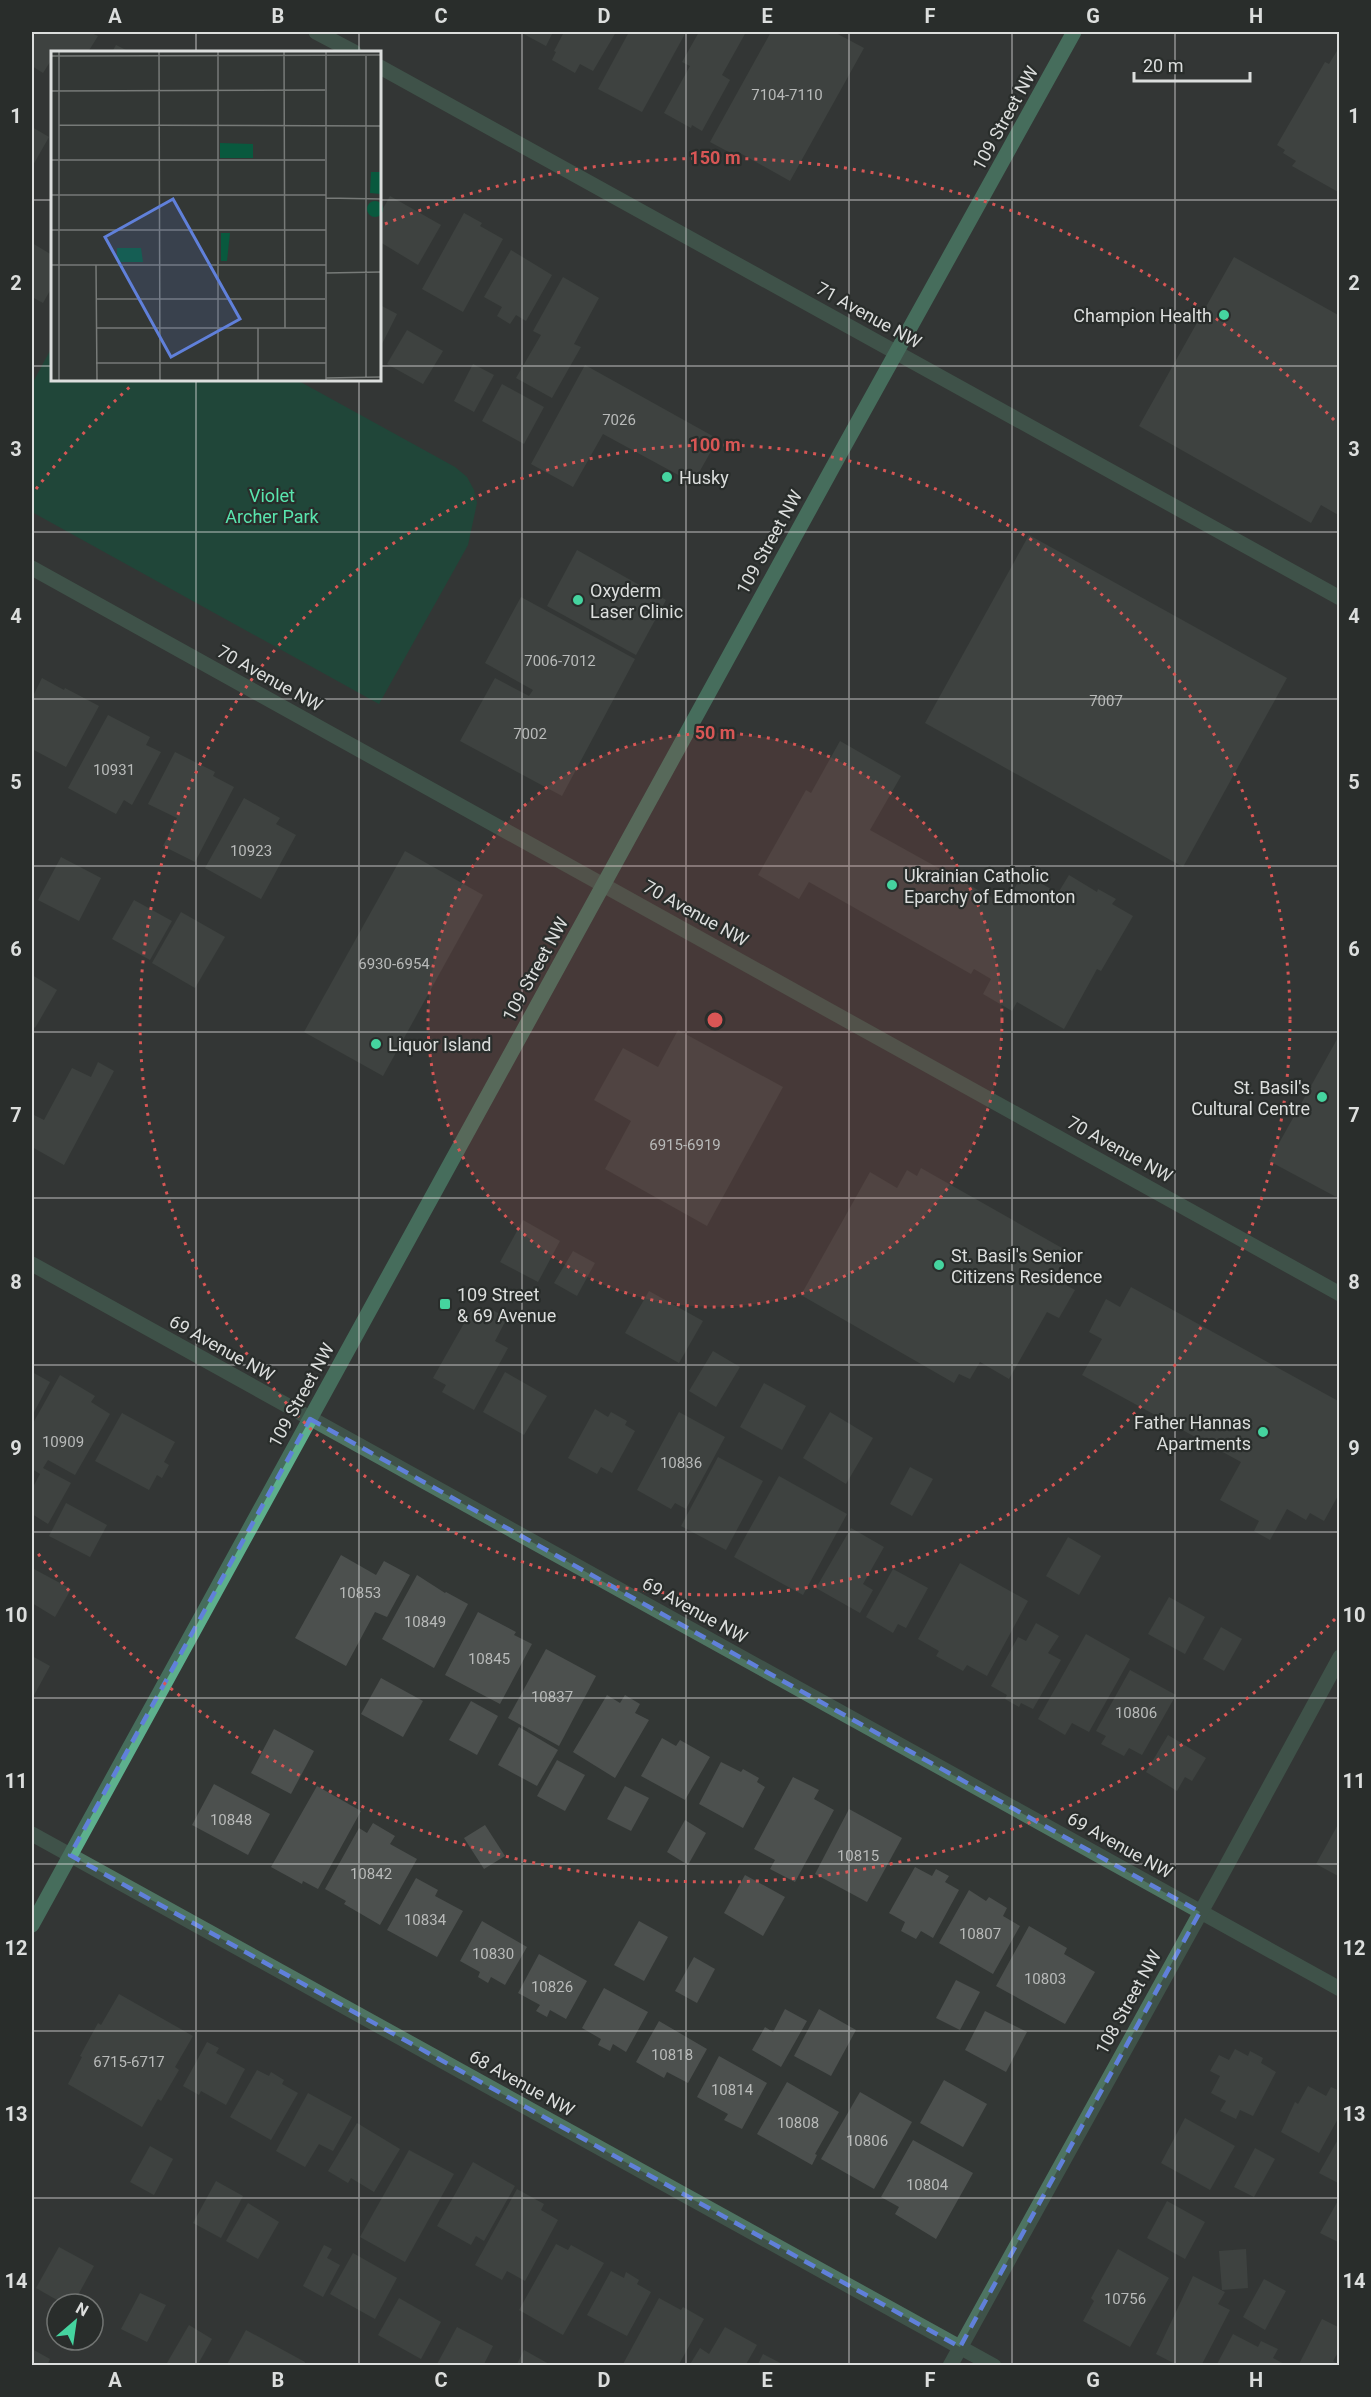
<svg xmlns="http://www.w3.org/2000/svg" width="1371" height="2397" font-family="Roboto,sans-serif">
<rect width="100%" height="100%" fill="#333735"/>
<path fill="#09593e" d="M52,347V380H297L455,467L467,477L474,490L477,503L468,545L379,704L32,512V384Z"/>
<g fill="#4c504e">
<path d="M36,32H89L98,36L88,52H52V64L50,62L43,73L32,66V57L34,53L32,51V40Z"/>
<path d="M520,32H553L546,46Z"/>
<path d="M564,32H616L593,71L580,64L575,73L552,60L556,52L554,51Z"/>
<path d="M629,32H686L642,112L598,89Z"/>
<path d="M699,32H746L722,75L730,80L702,131L692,125L691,128L664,113L690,66L682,62Z"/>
<path d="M771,32H834L864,48L790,181L740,153L738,157L710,142Z"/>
<path d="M116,45L130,52H112Z"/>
<path d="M1340,46V193L1292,166L1296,161L1283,153L1285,150L1277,145L1325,62L1329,64Z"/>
<path d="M32,127L49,137L32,167Z"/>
<path d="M390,196L441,225L418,265L380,242V214Z"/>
<path d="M464,213L482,223L480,226L503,239L463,312L422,289Z"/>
<path d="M32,243L52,255V287L43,303L32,297Z"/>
<path d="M511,250L552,275L526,321L516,315L510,324L497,316L502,307L484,297Z"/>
<path d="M1234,257L1340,316V516L1321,505L1311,523L1139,426Z"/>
<path d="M563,277L599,298L574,344L581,347L552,398L516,378L541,335L533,331Z"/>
<path d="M380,305L397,314L380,348Z"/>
<path d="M407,330L443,351L423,384L387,364Z"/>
<path d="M473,364L494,375L474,412L454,401Z"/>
<path d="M585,365L718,439L693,483L603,434L573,487L531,464Z"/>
<path d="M502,384L544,407L524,444L482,421Z"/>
<path d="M1029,535L1287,678L1183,867L925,723Z"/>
<path d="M577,550L666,600L636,655L547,606Z"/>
<path d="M521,597L635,659L562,796L460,741L495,678L529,696L533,690L485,663Z"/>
<path d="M42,678L64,690L65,688L99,706L66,767L32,749V698Z"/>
<path d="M108,715L150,737L146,745L161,752L132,805L124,800L116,814L68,788Z"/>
<path d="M840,741L901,776L870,830L1005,905L1023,873L1058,893L1069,875L1097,892L1098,889L1116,899L1112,904L1133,916L1101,971L1097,969L1064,1029L1017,1002L1012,1011L983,994L991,979L974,969L971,974L809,882L799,899L758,875L806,790L811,793Z"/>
<path d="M175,752L215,772L213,776L234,787L195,862L163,846L177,818L148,804Z"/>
<path d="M244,798L280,818L276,824L296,835L261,899L205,868Z"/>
<path d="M405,851L483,895L383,1076L304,1032Z"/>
<path d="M61,857L101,878L79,921L38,900Z"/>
<path d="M134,900L172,921L150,960L112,939Z"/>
<path d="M181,912L225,937L195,988L152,963Z"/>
<path d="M32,975L57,990L35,1028L32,1025Z"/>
<path d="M678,1030L783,1087L707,1226L605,1169L631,1121L594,1100L623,1048L658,1067Z"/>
<path d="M1340,1034V1199L1269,1161Z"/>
<path d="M98,1062L114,1071L64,1165L32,1147V1114L44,1120L72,1068L91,1077Z"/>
<path d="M921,1168L1069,1252L1054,1278L1075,1290L1059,1318L1047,1312L1009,1379L980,1362L970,1379L959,1374L954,1383L801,1295L870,1172L897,1188L907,1170L917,1176Z"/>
<path d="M523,1220L560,1241L538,1282L500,1262Z"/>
<path d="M573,1251L595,1263L577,1296L554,1283Z"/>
<path d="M1131,1287L1340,1402V1492L1324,1521L1310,1513L1306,1520L1287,1509L1270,1540L1254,1531L1259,1521L1220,1500L1241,1462L1082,1375L1102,1339L1089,1332L1106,1299L1120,1307Z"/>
<path d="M649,1291L703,1321L679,1363L625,1333Z"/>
<path d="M487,1307L507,1318L495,1341L508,1348L474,1410L442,1392L446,1385L433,1378L471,1311L482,1317Z"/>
<path d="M713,1351L740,1367L716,1407L689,1391Z"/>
<path d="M32,1372L50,1382L32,1416Z"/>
<path d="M505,1372L547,1396L524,1435L483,1412Z"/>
<path d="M60,1375L95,1396L91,1402L110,1414L75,1475L48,1460L43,1468L71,1483L48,1524L32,1514V1489L40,1474L32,1469V1425Z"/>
<path d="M764,1383L806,1406L782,1450L740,1427Z"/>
<path d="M595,1409L608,1417L611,1412L627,1421L625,1425L635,1431L612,1473L601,1467L597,1474L568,1458Z"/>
<path d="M679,1412L725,1437L686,1509L675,1503L671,1509L637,1490Z"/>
<path d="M830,1412L873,1438L846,1484L803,1458Z"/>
<path d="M122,1413L175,1442L164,1462L169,1465L162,1478L157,1475L149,1490L95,1461Z"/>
<path d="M718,1457L763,1481L726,1550L681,1526Z"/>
<path d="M910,1467L933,1479L912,1516L890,1504Z"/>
<path d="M779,1476L847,1514L803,1595L734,1557Z"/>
<path d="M66,1503L107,1525L90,1557L49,1536Z"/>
<path d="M851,1528L884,1547L863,1584L873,1590L860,1613L816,1588Z"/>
<path d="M1068,1537L1101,1556L1079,1595L1046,1576Z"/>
<path d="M341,1555L376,1575L384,1561L410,1575L387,1617L375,1612L346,1666L295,1638Z"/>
<path d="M960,1563L1028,1601L987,1676L967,1665L963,1671L936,1656L939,1651L918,1639Z"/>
<path d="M32,1568L71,1589L55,1617L32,1603Z"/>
<path d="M893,1569L928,1588L906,1628L898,1624L893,1633L866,1617Z"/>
<path d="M417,1575L445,1593L446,1592L468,1604L434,1668L382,1639Z"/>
<path d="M1169,1597L1205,1617L1185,1654L1148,1634Z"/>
<path d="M478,1612L516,1632L514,1635L532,1644L500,1704L445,1675Z"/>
<path d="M1036,1623L1059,1636L1048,1653L1061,1660L1033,1709L1021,1703L1019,1707L1005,1699L1007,1695L991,1686L1018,1637L1026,1641Z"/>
<path d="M1221,1627L1242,1639L1224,1671L1203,1659Z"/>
<path d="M1086,1634L1130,1659L1089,1732L1072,1723L1065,1735L1038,1719Z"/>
<path d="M546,1649L596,1676L559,1746L508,1718Z"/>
<path d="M32,1656L50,1666L32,1699Z"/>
<path d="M1130,1670L1176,1695L1142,1755L1129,1748L1124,1756L1101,1744L1106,1736L1096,1731Z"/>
<path d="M381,1678L423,1701L403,1737L361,1714Z"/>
<path d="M607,1695L620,1703L625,1695L640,1704L635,1713L649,1720L615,1778L573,1752Z"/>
<path d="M471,1701L498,1716L477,1755L449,1740Z"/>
<path d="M519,1727L558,1750L537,1786L498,1765Z"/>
<path d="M274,1729L314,1751L291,1794L251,1773Z"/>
<path d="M1168,1735L1206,1758L1192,1781L1185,1777L1177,1791L1146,1772Z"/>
<path d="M662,1738L676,1746L680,1740L710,1757L685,1800L641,1776Z"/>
<path d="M557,1760L585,1775L565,1811L537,1796Z"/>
<path d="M721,1762L741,1772L743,1769L759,1778L757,1782L765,1787L743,1828L699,1804Z"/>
<path d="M793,1777L819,1790L814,1799L834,1810L795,1882L770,1869L775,1860L754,1849Z"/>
<path d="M214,1784L270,1814L248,1855L192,1825Z"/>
<path d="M317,1786L361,1811L318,1889L303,1881L302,1884L271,1867Z"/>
<path d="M625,1786L649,1798L631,1831L607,1819Z"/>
<path d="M849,1809L902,1838L867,1902L815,1874Z"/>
<path d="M685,1820L706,1833L688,1865L667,1852Z"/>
<path d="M1340,1821V1877L1316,1864Z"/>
<path d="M373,1823L395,1836L390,1844L417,1859L380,1925L344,1904L346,1901L325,1889L359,1828L367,1833Z"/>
<path d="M485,1825L505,1856L484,1869L464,1838Z"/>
<path d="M915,1867L932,1876L936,1869L949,1876L945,1882L959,1890L933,1938L921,1931L916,1939L901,1931L905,1922L889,1913Z"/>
<path d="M745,1875L785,1897L763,1936L724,1913Z"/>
<path d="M416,1878L438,1890L435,1896L463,1911L437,1957L387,1930Z"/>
<path d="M969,1890L986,1901L989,1897L1007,1908L1003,1916L1020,1926L993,1974L939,1943Z"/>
<path d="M482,1921L527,1947L505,1985L491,1977L488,1983L478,1977L480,1972L460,1961Z"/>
<path d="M639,1921L668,1937L644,1981L614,1965Z"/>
<path d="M1029,1926L1067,1948L1064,1954L1095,1972L1065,2024L996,1986Z"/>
<path d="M539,1954L587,1981L566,2019L550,2010L547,2017L536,2011L540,2005L518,1993Z"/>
<path d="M694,1957L715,1969L697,2003L675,1991Z"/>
<path d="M956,1980L980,1992L960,2030L936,2018Z"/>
<path d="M604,1988L648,2012L626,2052L613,2044L610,2051L598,2045L601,2039L582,2028Z"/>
<path d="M119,1994L193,2036L175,2067L179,2070L161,2101L158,2099L142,2127L68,2084L82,2057L80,2056L98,2023L101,2025Z"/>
<path d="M785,2009L807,2021L781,2067L752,2050L765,2027L773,2032Z"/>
<path d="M819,2009L856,2030L831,2076L794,2056Z"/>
<path d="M985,2011L1027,2032L1006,2072L965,2050Z"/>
<path d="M659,2021L707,2049L688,2083L667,2072L664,2078L636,2062Z"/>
<path d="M207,2042L219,2048L216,2053L245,2069L226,2105L201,2091L199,2095L183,2086Z"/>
<path d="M1235,2049L1248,2056L1250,2051L1263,2058L1261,2063L1276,2072L1253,2116L1240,2110L1236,2119L1220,2111L1226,2101L1211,2093L1220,2076L1210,2071L1219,2055L1229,2060Z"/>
<path d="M719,2056L767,2083L742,2129L724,2120L728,2114L697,2097Z"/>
<path d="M257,2070L269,2076L271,2072L284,2080L282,2084L298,2093L271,2140L230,2117Z"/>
<path d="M944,2080L987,2104L963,2147L920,2123Z"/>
<path d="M787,2082L839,2112L815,2154L817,2155L812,2165L757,2134Z"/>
<path d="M1308,2086L1326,2096L1331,2087L1340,2091V2115L1319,2153L1281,2132L1295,2102L1298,2104Z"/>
<path d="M860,2092L912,2122L874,2189L821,2159Z"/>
<path d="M308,2093L352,2117L333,2151L319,2144L305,2167L276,2151Z"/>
<path d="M1185,2118L1235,2146L1210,2190L1161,2163Z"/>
<path d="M357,2123L400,2149L374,2192L351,2178L348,2183L328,2171Z"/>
<path d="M1340,2136V2184L1319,2173Z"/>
<path d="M913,2140L973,2173L936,2239L895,2214L899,2207L881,2197Z"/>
<path d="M150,2146L173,2159L154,2195L130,2182Z"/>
<path d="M1255,2148L1275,2159L1254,2197L1234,2187Z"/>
<path d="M409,2150L454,2174L405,2262L360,2237Z"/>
<path d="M473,2162L515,2186L484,2241L476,2236L471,2245L437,2226Z"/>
<path d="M216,2181L243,2196L221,2238L193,2223Z"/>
<path d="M517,2189L544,2204L541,2210L558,2220L525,2281L507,2271L502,2280L475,2265Z"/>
<path d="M1340,2197V2243L1320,2233Z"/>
<path d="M1167,2201L1205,2222L1185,2259L1147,2238Z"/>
<path d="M248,2203L279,2222L258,2259L226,2241Z"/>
<path d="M556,2244L568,2250L571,2245L604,2263L563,2335L519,2310Z"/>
<path d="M324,2245L332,2249L327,2258L340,2265L323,2297L303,2286Z"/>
<path d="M59,2247L94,2266L73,2304H64L36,2288Z"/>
<path d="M1118,2249L1169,2278L1130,2347L1083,2321L1094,2301L1091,2298Z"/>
<path d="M1246,2249L1248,2288L1222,2290L1219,2251Z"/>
<path d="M353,2253L397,2278L375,2319L330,2294Z"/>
<path d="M611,2271L624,2278L626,2272L639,2280L637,2284L651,2292L627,2336L587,2315Z"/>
<path d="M1193,2276L1225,2292L1218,2304L1230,2310L1201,2366H1179L1156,2354Z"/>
<path d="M1264,2279L1286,2291L1265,2330L1243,2317Z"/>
<path d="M140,2293L166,2305L147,2342L121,2329Z"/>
<path d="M399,2298L441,2322L421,2359L378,2335Z"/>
<path d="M659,2298L681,2310L683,2307L704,2319L678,2366H622Z"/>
<path d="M1322,2319L1340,2328V2349L1333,2361L1340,2366H1298Z"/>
<path d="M189,2325L212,2339L197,2366H172L167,2363Z"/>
<path d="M457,2327L493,2346L483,2366H436Z"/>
<path d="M725,2327L757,2345L745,2366H689L700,2348L709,2354Z"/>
<path d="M246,2330L305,2362L304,2366H226Z"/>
<path d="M1233,2334L1258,2347L1261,2341L1278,2349L1273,2358L1288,2366H1216Z"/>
<path d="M32,2349L50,2359L47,2366H32Z"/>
<path d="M524,2350L549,2364L548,2366H516Z"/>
<path d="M763,2354L786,2366H757Z"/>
</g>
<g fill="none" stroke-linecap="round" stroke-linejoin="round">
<g stroke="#4e7462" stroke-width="15">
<path d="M316,32L354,52"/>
<path d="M380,67L1340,598"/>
<path d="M32,568L1340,1294"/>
<path d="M32,1264L1340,1989"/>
<path d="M32,1834L994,2366"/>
<path d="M950,2366L1223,1872L1340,1657"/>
</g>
<path stroke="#5db08d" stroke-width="15" d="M32,1925L840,454L1074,32"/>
</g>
<path d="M0 0H1371V2397H0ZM310,1419L1200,1912L960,2347L70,1855Z" fill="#333735" fill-opacity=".55" fill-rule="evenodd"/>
<path fill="none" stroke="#6080da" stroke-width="4.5" stroke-dasharray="12 8" stroke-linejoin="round" d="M310,1419L1200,1912L960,2347L70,1855Z"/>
<path fill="none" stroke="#dcdedd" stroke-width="1.5" stroke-opacity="0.55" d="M196,32V52M359,32V52M522,32V2366M686,32V2366M849,32V2366M1012,32V2366M1175,32V2366M32,200H52M380,200H1340M32,366H52M380,366H1340M196,380V2366M359,380V2366M32,532H1340M32,699H1340M32,866H1340M32,1032H1340M32,1198H1340M32,1365H1340M32,1532H1340M32,1698H1340M32,1864H1340M32,2031H1340M32,2198H1340"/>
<circle cx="715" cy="1020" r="287" fill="#d85655" fill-opacity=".12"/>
<g fill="none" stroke="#d85655" stroke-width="3" stroke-dasharray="3 6">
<circle cx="715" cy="1020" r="287"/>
<circle cx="715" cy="1020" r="575"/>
<path d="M1335 1619A862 862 0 0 1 36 1551M36 489A862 862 0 0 1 133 384M385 224A862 862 0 0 1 1335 421"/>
</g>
<g fill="#45d49f" stroke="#292d2b" stroke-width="2">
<circle cx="1224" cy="315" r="6"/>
<circle cx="667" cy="477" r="6"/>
<circle cx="578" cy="600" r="6"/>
<circle cx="892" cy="885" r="6"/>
<circle cx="376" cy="1044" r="6"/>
<circle cx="1322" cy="1097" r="6"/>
<circle cx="939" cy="1265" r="6"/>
<rect x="439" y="1298" width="12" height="12" rx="3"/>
<circle cx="1263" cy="1432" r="6"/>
</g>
<g text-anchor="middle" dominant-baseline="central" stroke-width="4.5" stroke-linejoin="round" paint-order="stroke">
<g font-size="15" fill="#b8bab9">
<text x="787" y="95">7104-7110</text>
<text x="619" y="420">7026</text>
<text x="560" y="661">7006-7012</text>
<text x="1106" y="701">7007</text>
<text x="530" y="734">7002</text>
<text x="114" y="770">10931</text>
<text x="251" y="851">10923</text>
<text x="394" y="964">6930-6954</text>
<text x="685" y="1145">6915-6919</text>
<text x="63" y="1442">10909</text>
<text x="681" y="1463">10836</text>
<text x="360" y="1593">10853</text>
<text x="425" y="1622">10849</text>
<text x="489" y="1659">10845</text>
<text x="552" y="1697">10837</text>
<text x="1136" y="1713">10806</text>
<text x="231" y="1820">10848</text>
<text x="858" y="1856">10815</text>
<text x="371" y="1874">10842</text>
<text x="425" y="1920">10834</text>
<text x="980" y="1934">10807</text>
<text x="493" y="1954">10830</text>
<text x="1045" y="1979">10803</text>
<text x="552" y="1987">10826</text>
<text x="672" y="2055">10818</text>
<text x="129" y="2062">6715-6717</text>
<text x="732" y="2090">10814</text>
<text x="798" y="2123">10808</text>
<text x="867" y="2141">10806</text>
<text x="927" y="2185">10804</text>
<text x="1125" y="2299">10756</text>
</g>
<g font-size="18" fill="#dcdedd" stroke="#292d2b">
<text transform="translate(1005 118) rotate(-61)">109 Street NW</text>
<text transform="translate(869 315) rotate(29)">71 Avenue NW</text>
<text transform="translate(769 542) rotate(-61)">109 Street NW</text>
<text transform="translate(270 678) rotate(29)">70 Avenue NW</text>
<text transform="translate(696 913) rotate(29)">70 Avenue NW</text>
<text transform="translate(535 969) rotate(-61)">109 Street NW</text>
<text transform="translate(1120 1149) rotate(29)">70 Avenue NW</text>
<text transform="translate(222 1348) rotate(29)">69 Avenue NW</text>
<text transform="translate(301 1395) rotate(-61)">109 Street NW</text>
<text transform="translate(695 1610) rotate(29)">69 Avenue NW</text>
<text transform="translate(1120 1845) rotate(29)">69 Avenue NW</text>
<text transform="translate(1128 2002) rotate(-61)">108 Street NW</text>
<text transform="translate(522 2083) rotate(29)">68 Avenue NW</text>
</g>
<g font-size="18" fill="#dcdedd" stroke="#292d2b" text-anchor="start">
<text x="1212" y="315" text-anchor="end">Champion Health</text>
<text x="679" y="477">Husky</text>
<text x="590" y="590">Oxyderm<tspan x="590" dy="21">Laser Clinic</tspan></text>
<text x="904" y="875">Ukrainian Catholic<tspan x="904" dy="21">Eparchy of Edmonton</tspan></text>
<text x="388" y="1044">Liquor Island</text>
<text x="1310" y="1087" text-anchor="end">St. Basil's<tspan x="1310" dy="21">Cultural Centre</tspan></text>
<text x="951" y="1255">St. Basil's Senior<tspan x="951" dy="21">Citizens Residence</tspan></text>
<text x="457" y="1294">109 Street<tspan x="457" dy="21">&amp; 69 Avenue</tspan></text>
<text x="1251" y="1422" text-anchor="end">Father Hannas<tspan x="1251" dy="21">Apartments</tspan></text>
</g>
<g font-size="18" fill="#59e5ae" stroke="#292d2b">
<text x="272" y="495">Violet<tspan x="272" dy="21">Archer Park</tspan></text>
</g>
</g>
<g transform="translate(51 51)">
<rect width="330" height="330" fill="#333735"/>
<path d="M169,92L202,93V107H169ZM320,121H330V143L319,142ZM316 158a8 8 0 1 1 16 0a8 8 0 1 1-16 0ZM170,182H179L176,210H170ZM66,197H90L92,211H66Z" fill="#09593e"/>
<path fill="none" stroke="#777a78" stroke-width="1.5" d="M8,0V330M108,0L109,330M167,0V330M233,0L234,277M315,4V326M0,5L330,4M0,40L274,39M8,74L330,75M0,109H274M0,144H275M275,147L330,148M0,179H275M0,214H275M45,214L46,330M275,222L330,221M45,248H274M45,277H275M207,277V330M45,312H275M275,327L330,326M275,330V0"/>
<path fill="#6080da" fill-opacity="0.15" stroke="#6080da" stroke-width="3" d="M122,148L189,268L120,306L54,186Z"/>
<rect width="330" height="330" fill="none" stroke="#dcdedd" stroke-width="3"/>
</g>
<circle cx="715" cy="1020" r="9" fill="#d85655" stroke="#292d2b" stroke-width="3"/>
<g font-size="18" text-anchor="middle" font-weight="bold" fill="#d85655" stroke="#292d2b" stroke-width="4.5" stroke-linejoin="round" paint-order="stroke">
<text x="715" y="164">150 m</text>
<text x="715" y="451">100 m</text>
<text x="715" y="739">50 m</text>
</g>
<rect width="1371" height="2397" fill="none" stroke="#292d2b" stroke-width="66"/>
<g transform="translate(75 2322) rotate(29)"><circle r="28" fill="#292d2b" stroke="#717472" stroke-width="1.5"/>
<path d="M0-4.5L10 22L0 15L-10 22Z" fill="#45d49f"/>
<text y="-9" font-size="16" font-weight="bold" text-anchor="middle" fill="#dcdedd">N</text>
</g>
<path d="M1134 72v9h116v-9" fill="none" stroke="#dcdedd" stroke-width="3"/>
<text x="1143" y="72" font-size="18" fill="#dcdedd" stroke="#292d2b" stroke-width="4.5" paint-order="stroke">20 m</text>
<rect x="33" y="33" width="1305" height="2331" fill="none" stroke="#dcdedd" stroke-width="2"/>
<g font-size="20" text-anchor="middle" font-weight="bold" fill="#dcdedd">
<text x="115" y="23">A</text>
<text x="278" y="23">B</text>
<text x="441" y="23">C</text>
<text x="604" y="23">D</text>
<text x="767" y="23">E</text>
<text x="930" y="23">F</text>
<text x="1093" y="23">G</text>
<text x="1256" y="23">H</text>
<text x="16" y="123">1</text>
<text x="1354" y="123">1</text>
<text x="16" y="290">2</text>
<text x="1354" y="290">2</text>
<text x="16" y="456">3</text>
<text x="1354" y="456">3</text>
<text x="16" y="623">4</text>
<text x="1354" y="623">4</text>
<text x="16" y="789">5</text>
<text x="1354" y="789">5</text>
<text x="16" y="956">6</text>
<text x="1354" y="956">6</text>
<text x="16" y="1122">7</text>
<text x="1354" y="1122">7</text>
<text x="16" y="1289">8</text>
<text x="1354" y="1289">8</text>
<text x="16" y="1455">9</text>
<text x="1354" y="1455">9</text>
<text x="16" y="1622">10</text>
<text x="1354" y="1622">10</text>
<text x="16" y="1788">11</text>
<text x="1354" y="1788">11</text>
<text x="16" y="1955">12</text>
<text x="1354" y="1955">12</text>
<text x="16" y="2121">13</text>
<text x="1354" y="2121">13</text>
<text x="16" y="2288">14</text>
<text x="1354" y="2288">14</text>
<text x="115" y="2387">A</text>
<text x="278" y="2387">B</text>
<text x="441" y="2387">C</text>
<text x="604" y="2387">D</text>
<text x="767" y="2387">E</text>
<text x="930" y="2387">F</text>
<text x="1093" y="2387">G</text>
<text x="1256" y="2387">H</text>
</g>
</svg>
